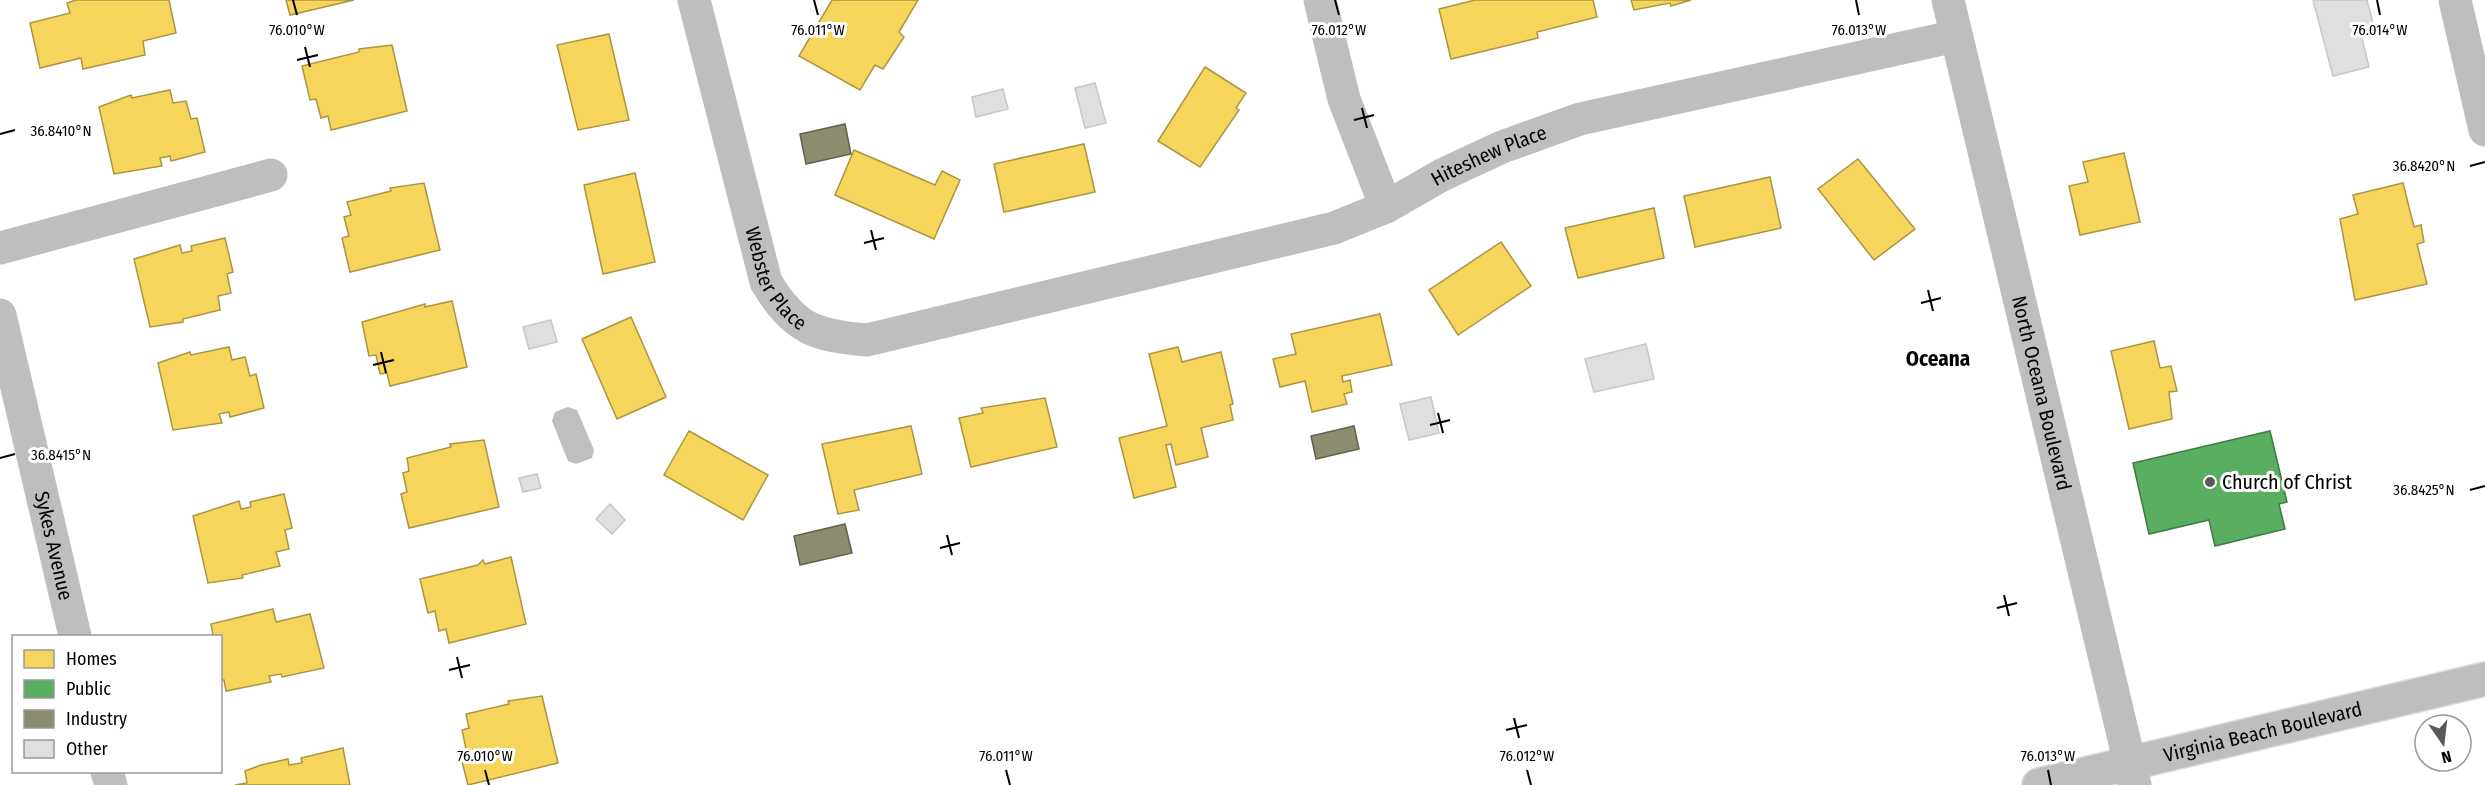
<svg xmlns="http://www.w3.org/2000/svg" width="2485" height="785" font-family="'Fira Sans Condensed',sans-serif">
<rect width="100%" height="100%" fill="#fff"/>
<path fill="#bfbfbf" d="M568,407L577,410L594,450L592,458L576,464L568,461L552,421L555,412Z"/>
<g fill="#f6d55c" stroke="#ac9540" stroke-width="1.5">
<path d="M76,0H169L176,33L143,41L145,55L83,69L81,58L40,68L30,23L70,13L67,3Z"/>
<path d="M286,0H354L290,15Z"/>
<path d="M832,0H918L899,32L904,37L883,69L875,65L860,90L799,56Z"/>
<path d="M1475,0H1593L1597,17L1537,32L1538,38L1451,59L1439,9Z"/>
<path d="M1631,0H1691L1671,6L1670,3L1634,10Z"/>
<path d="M609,34L629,120L578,130L557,45Z"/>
<path d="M392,45L407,111L331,130L328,116L321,118L316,99L310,100L302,66L359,52V49Z"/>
<path d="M1205,67L1246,93L1236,108L1239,110L1200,167L1158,141Z"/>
<path d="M170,90L173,103L186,101L191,119L197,118L205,152L171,161L170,156L160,158L162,166L114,174L99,107L131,95L132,98Z"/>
<path d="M1084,144L1095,192L1004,212L994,164Z"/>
<path d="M854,150L935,185L942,171L960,180L934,239L835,195Z"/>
<path d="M2124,153L2140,222L2080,235L2069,186L2088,182L2083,162Z"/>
<path d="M1858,159L1915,229L1874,260L1818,189Z"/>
<path d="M635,173L655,262L603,274L584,185Z"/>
<path d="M1770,177L1781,228L1695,247L1684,196Z"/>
<path d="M424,183L440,250L350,272L342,238L349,236L344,217L351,215L347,202L391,191L390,188Z"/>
<path d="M2403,183L2414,227L2421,225L2424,242L2417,244L2427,284L2355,300L2340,219L2358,214L2353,195Z"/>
<path d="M1654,208L1664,258L1578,278L1565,228Z"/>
<path d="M225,238L233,272L227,274L231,293L218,296L220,310L183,319V322L150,327L134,259L180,245L182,253L192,251L191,246Z"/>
<path d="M1501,242L1531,286L1458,335L1429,290Z"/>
<path d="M452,301L467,367L390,386L387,373L380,374L376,355L369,356L362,322L425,304V307Z"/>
<path d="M1380,314L1392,365L1342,376L1343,382L1350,380L1352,392L1344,394L1347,404L1312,412L1305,381L1280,387L1273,359L1296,354L1291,334Z"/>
<path d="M631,317L666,397L617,419L582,339Z"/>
<path d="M2154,341L2160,368L2171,366L2177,391L2169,392L2172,419L2129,429L2111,351Z"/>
<path d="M229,347L232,360L245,357L250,376L256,374L264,408L230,417L229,412L219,414L222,423L173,430L158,363L190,352L191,355Z"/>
<path d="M1178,347L1182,362L1221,352L1233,404L1230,405L1233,420L1201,428L1208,457L1176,465L1171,444L1166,445L1176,487L1134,498L1119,438L1167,426L1149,354Z"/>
<path d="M1045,398L1057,447L971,467L959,418L983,413L981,408Z"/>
<path d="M911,426L922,474L854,490L859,510L838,514L822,444Z"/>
<path d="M689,431L768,475L743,520L664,475Z"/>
<path d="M484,440L499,507L409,528L401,494L407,492L403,473L409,471L407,458L451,447L450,444Z"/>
<path d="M284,494L292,528L285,530L289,549L276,552L280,566L242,575L243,578L208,583L193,516L239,501L241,509L251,507L250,502Z"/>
<path d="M511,557L526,624L449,643L446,629L439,631L435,611L428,613L420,579L478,565L483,560L485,564Z"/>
<path d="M273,609L276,622L310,614L324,668L282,677L281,674L269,676L271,682L226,691L224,680H220V636H206L213,635L211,624Z"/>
<path d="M542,696L558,763L468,785L459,750L466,749L462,730L469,728L466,714L509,704L508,701Z"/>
<path d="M343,748L350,785H235L247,783L245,771L261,765L288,759L289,765L302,763L301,758Z"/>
</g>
<path fill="#5aae61" stroke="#3f7a44" stroke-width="1.5" d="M2270,431L2287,502L2279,504L2285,529L2215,546L2209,520L2149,534L2133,463Z"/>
<g fill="#8c8c6e" stroke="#62624d" stroke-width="1.5">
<path d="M845,124L851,154L806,164L800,134Z"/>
<path d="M1354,426L1359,449L1316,459L1311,436Z"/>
<path d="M845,524L852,553L800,565L794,536Z"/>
</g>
<g fill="#dfdfdf" stroke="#c7c7c7" stroke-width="1.5">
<path d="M2313,0H2367L2374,27L2360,30L2369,67L2333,76Z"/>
<path d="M1095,83L1106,123L1085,128L1075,88Z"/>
<path d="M1003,89L1008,109L976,117L972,97Z"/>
<path d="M551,320L557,342L529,349L523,327Z"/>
<path d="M1646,344L1654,379L1594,392L1585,359Z"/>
<path d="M1431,397L1439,433L1409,440L1400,404Z"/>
<path d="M537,474L541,488L523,492L519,478Z"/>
<path d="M610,504L625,520L612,534L596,519Z"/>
</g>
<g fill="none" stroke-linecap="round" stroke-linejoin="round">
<defs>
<g id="primary">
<path id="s4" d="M2039,785L2485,679"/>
</g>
</defs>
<use href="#primary" stroke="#dbdbdb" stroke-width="36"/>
<g stroke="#bebebe" stroke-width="33">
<path id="s1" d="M694,0L766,282C794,328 814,336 867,340L1334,228L1386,207L1442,175L1502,147L1580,119L1956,36"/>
<path d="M1320,0L1344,99L1386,207"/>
<path id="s2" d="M1948,0L2135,785"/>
<path d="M2455,0L2485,130"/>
<path d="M0,248L271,175"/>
<path id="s3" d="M0,315L75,636"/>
<path d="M107,772L111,785"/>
</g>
<use href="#primary" stroke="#bebebe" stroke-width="33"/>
</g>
<path fill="none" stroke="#000" stroke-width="2" d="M293,0L297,15M814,0L818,15M1335,0L1339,15M1856,0L1859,15M2377,0L2380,15M305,47L310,67M297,60L318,55M1362,108L1367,128M1354,120L1374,115M0,134L15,130M2470,166L2485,162M871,230L876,250M864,243L884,238M1928,290L1933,311M1921,303L1941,298M381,352L386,373M373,365L394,360M1438,413L1443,433M1430,425L1450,420M0,458L15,454M2470,490L2485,486M947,535L952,555M940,548L960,543M2004,595L2009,616M1997,608L2017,603M457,657L462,678M449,670L470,665M1514,718L1519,738M1506,730L1527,725M485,770L489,785M1006,770L1010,785M1527,770L1531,785M2048,770L2051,785"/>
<circle fill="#595959" stroke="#fff" stroke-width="2" cx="2210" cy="482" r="6"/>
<g text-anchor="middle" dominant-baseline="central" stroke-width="6" stroke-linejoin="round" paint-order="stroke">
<g font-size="20" fill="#000" stroke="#fff">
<text stroke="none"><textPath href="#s1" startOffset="1066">Hiteshew Place</textPath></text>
<text stroke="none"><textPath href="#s1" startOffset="292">Webster Place</textPath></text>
<text stroke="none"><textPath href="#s2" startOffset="404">North Oceana Boulevard</textPath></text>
<text stroke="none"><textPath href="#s3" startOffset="237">Sykes Avenue</textPath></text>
<text stroke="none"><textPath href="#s4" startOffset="230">Virginia Beach Boulevard</textPath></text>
</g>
<g font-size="20" fill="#000" stroke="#fff" text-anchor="start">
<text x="2222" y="482">Church of Christ</text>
</g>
<g font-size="21" font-weight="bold" fill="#000" stroke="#fff">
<text x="1938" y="359">Oceana</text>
</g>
</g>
<g font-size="15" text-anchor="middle" fill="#000" stroke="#fff" stroke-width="6" stroke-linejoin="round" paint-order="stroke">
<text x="297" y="35">76.010°W</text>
<text x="818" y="35">76.011°W</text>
<text x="1339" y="35">76.012°W</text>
<text x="1859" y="35">76.013°W</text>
<text x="2380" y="35">76.014°W</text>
<text x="61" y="136">36.8410°N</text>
<text x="2424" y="171">36.8420°N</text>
<text x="61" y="460">36.8415°N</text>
<text x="2424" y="495">36.8425°N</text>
<text x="485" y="761">76.010°W</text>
<text x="1006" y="761">76.011°W</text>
<text x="1527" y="761">76.012°W</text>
<text x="2048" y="761">76.013°W</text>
</g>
<rect x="12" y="635" width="210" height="138" fill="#ffffff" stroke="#999999" stroke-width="1.5"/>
<rect x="24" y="650" width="30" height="18" fill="#f6d55c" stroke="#999999" stroke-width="1.5"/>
<text x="66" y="665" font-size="18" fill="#000000">Homes</text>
<rect x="24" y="680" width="30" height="18" fill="#5aae61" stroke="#999999" stroke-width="1.5"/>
<text x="66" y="695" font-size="18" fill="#000000">Public</text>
<rect x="24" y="710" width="30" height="18" fill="#8c8c6e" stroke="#999999" stroke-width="1.5"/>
<text x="66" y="725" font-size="18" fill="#000000">Industry</text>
<rect x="24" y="740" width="30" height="18" fill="#dfdfdf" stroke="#999999" stroke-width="1.5"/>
<text x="66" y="755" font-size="18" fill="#000000">Other</text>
<g transform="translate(2443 743) rotate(166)"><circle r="28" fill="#ffffff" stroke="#999999" stroke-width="1.5"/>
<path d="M0-4.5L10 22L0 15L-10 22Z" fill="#595959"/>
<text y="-9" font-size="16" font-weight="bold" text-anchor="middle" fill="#000000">N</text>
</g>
</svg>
